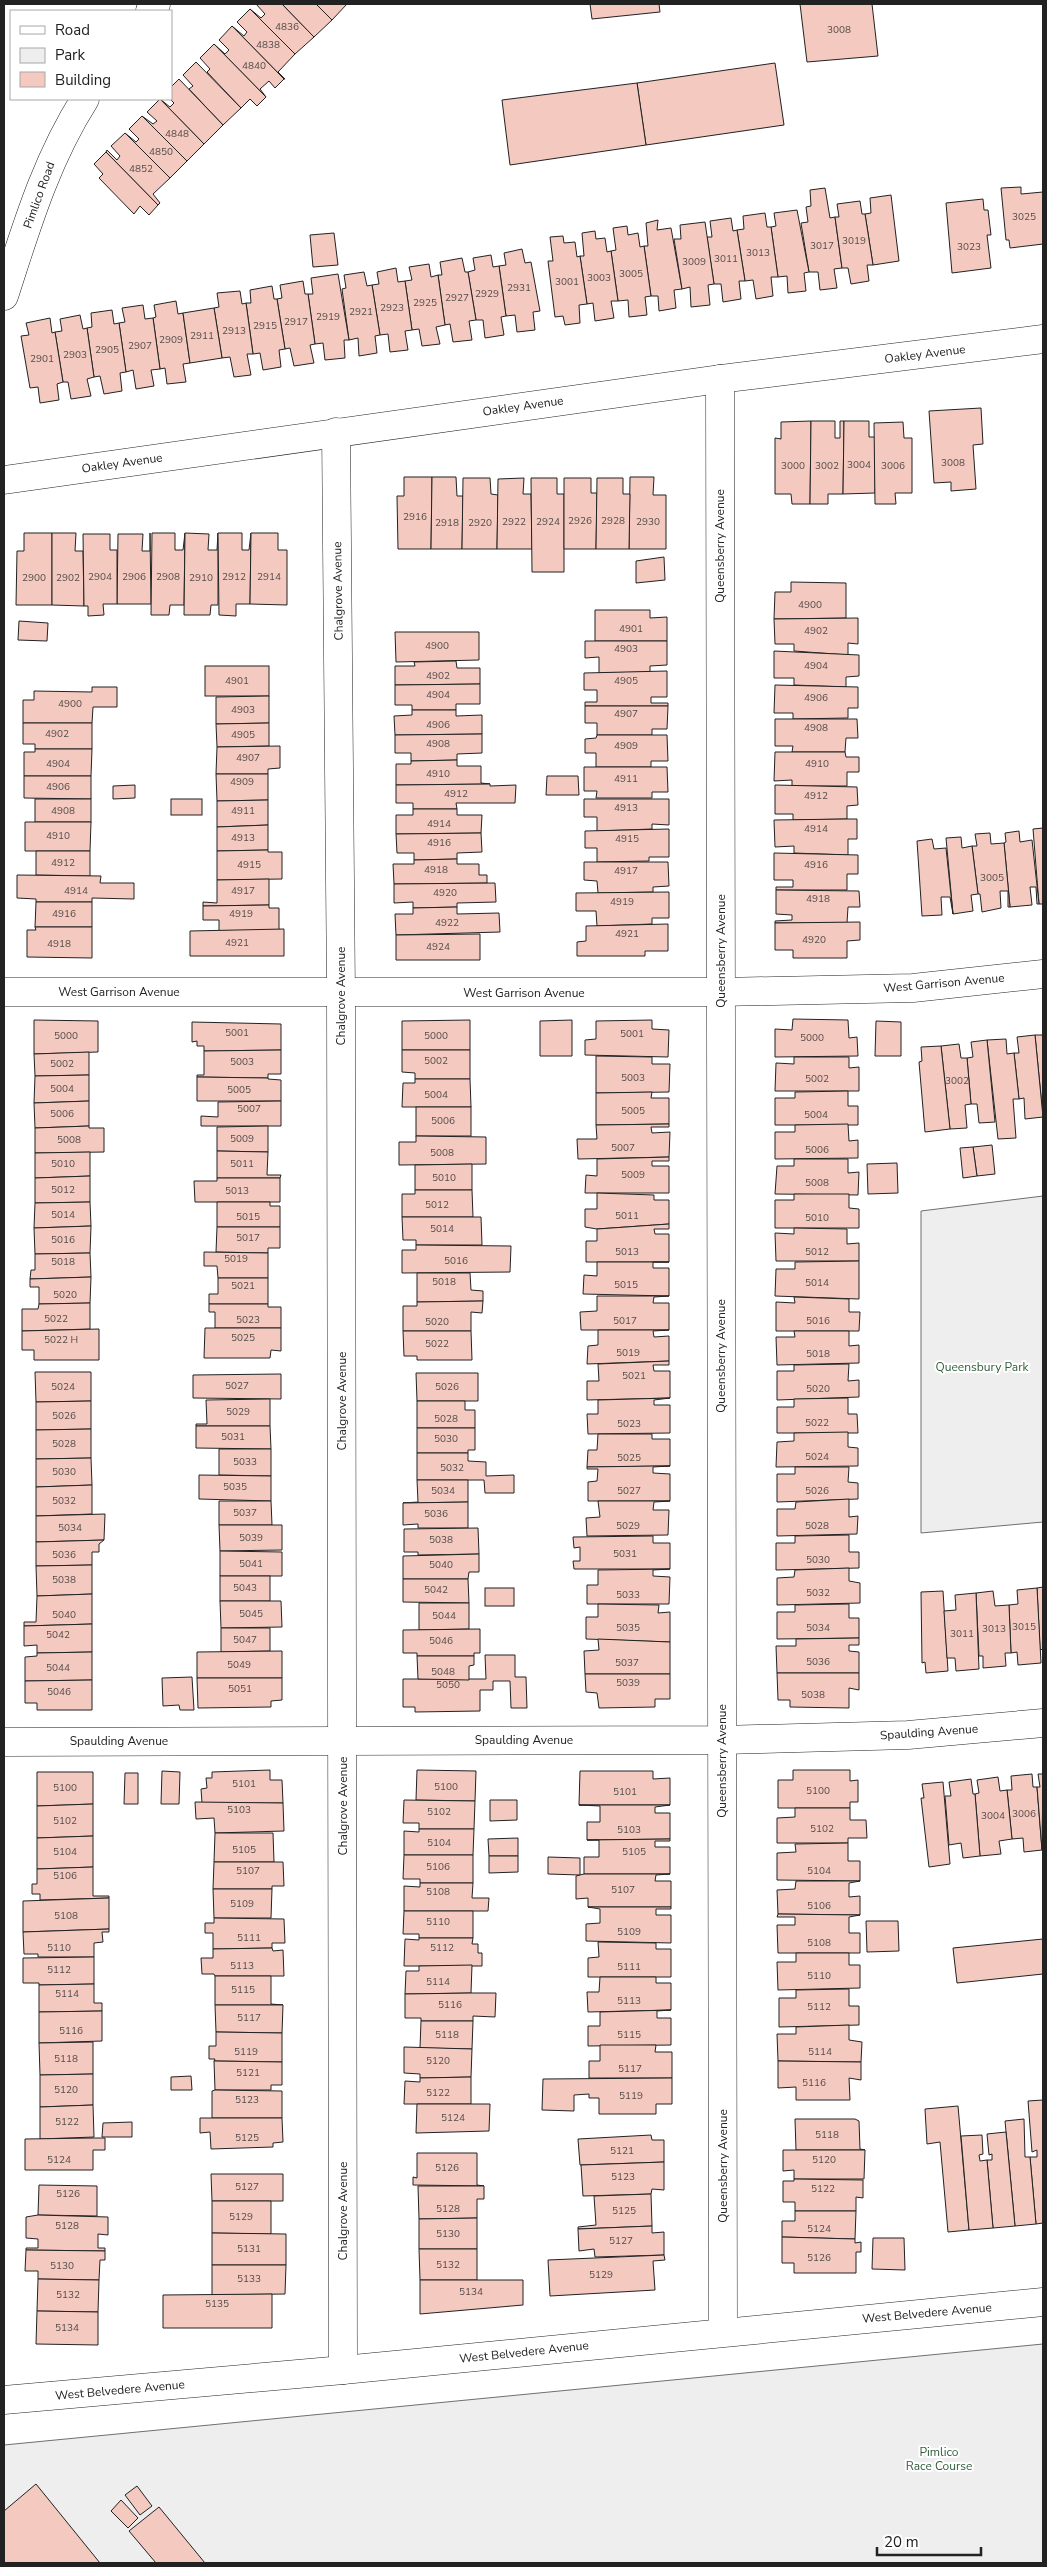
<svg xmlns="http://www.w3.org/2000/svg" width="1047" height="2567" font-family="'Nunito Sans',sans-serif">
<rect width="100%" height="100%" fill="#fff"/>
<g fill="#eee" stroke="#6f6f6f">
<path d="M1043,1196V1522L921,1533V1211Z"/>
<path d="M1043,2344V2563H4V2445Z"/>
</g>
<g fill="#f3c9c0" stroke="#222">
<path d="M256,4H282L314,37L295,54L250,9L261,18L265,14Z"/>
<path d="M282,4H316L332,20L314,37Z"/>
<path d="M316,4H347L332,20Z"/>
<path d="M590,4H659L660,12L592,19Z"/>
<path d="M800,4H872L878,56L807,62Z"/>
<path d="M250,9L295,54L278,72L285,79H284L232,26L244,36L247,32L237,22Z"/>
<path d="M232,26L284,79L275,88L269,81L260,89L266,97L214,44L225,54L229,50L219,40Z"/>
<path d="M214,44L266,97L257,106L250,99L241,108L207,72L210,69L200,58Z"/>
<path d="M196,62L241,108L223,125L189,89L193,86L183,75Z"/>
<path d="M775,63L784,125L646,145L637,83Z"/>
<path d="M179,79L223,125L204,144L160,99L170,107L174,103L170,99L171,87Z"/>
<path d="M637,83L646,145L510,165L502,100Z"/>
<path d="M160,99L204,144L187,161L142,116L153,124L157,121L147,112Z"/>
<path d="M142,116L187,161L170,178L125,133L136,142L139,139L129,129Z"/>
<path d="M125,133L170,178L153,194L160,203L158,205L106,152L107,150L117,160L120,156L111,146Z"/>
<path d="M106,152L158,205L149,215L140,206L134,214L99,178L103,174L94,164Z"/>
<path d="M1021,187V194L1043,192V244L1010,248L1009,240H1006L1001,188Z"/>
<path d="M825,188L830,218L835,217L842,268L834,269L837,288L820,290L818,272H809L801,223L808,222L806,207L811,206L810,190Z"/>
<path d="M891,195L899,261L873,265L865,214L871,213L870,198Z"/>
<path d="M983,199L984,210H988L991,235H987L991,268L952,273L946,203Z"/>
<path d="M860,201L862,214H865L873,265H867L869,281L851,284L848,268H842L835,217H839L837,204Z"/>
<path d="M797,210L809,272L804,273L806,291L788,293L787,276L778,277L771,227L776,226L774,213Z"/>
<path d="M765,213L767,227H771L778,277H771L773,296L756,299L753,280L745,281L737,230L744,229L743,216Z"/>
<path d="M731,218L733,231L737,230L745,281H739L741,299L723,302L721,284H714L707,237H712L710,221Z"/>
<path d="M658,220L657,230L671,228L682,289L674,290L676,308L659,311L658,296H651L644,246H648L646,223Z"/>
<path d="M705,222L714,284L708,285L710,305L691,307L690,287L682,289L674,239H681L680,225Z"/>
<path d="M627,226L628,235L638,233L640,247L644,246L651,296L645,297L647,315L629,317L628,300L618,301L611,251L616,250L613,228Z"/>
<path d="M595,231L596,239L605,238L607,252L611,251L618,301H611L614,318L595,321L593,303L587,304L580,256H584L582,233Z"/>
<path d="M334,233L338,265L313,267L310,235Z"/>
<path d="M563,236L564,243L575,242L577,257L580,256L587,304L579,305L580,323L565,325L563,316L555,317L548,261H553L550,237Z"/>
<path d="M522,249L525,263L531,262L540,311L533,312L535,330L517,332L515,315L506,316L499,266L506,265L504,253Z"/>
<path d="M491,255L493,267L499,266L506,316L501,317L504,335L485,338L483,320H476L468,272L475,270L473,258Z"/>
<path d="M462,258L465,272H468L476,320L469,321L472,340L453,342L450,324L445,325L438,275H442L440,262Z"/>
<path d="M429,264L431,277L438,275L445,325L436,327L440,344L422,346L419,329L412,330L405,281L412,280L409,267Z"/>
<path d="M396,268L398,282L405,281L412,330L405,331L408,350L390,352L388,334L380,335L372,285L379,284L377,272Z"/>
<path d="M364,272L367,286L372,285L380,335L375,336L377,353L359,356L358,338L349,340L342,289L346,288L344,275Z"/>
<path d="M338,274L349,340H344L345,358L325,360L323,343L315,344L308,294H313L311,278Z"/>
<path d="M303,281L305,294H308L315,344L310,345L314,363L294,366L290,348L285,349L277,299L282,298L280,285Z"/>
<path d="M272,286L274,299H277L285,349L279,350L281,367L263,370L260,353L253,354L246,303H251L250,290Z"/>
<path d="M240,291L242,304L246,303L253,354H247L251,375L234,377L230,357L222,358L214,308L219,307L217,293Z"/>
<path d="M176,301L178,314L183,313L190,363L183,364L186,382L167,384L165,368L160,369L153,318L156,317L154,305Z"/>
<path d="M143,305L145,319L153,318L160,369L151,370L154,386L136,389L133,370L126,372L119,323L125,322L122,308Z"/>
<path d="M214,308L222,358L190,363L183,313Z"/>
<path d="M112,310L114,324L119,323L126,372L120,373L122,391L104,394L100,376L94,377L87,328L92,327L91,313Z"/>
<path d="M80,315L83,329L87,328L94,377L87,379L91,396L71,399L68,382H63L55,332L62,331L60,319Z"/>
<path d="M50,318L52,333L55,332L63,382L57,384L59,400L40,403L38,387L30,388L21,336L29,335L26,323Z"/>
<path d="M981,408L983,444L973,445L976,489L951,491V482L934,483L929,411Z"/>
<path d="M811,421L810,504H792L791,494H775V438L781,439V422Z"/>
<path d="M811,421H835V438H840V421H844L843,494H828V504H810Z"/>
<path d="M844,421H869V437H875V493L843,494Z"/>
<path d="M903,422L904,438H912V493H895L896,504H875L874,423Z"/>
<path d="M404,477H432L431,549H398L397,496H404Z"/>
<path d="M432,477H456L457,496H463L462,549H431Z"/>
<path d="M630,477H654L653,495H666V549H629Z"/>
<path d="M463,478H490L491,494L498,495L497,549H462Z"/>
<path d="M524,478L523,494H531L532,549H497L498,479Z"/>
<path d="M531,478H557V494H564V572H532Z"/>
<path d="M564,478H591V493H597L596,549H564Z"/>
<path d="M597,478H623V494H630L629,549H596Z"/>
<path d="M24,533H52V605H16L17,551H24Z"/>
<path d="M52,533H76L75,551H83L84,606L52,605Z"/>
<path d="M150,533L151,604H117L118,534H143L142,551H150Z"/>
<path d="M152,533H175V550H183L185,533L184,605H170L169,615H151Z"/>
<path d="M185,533L209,534L208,550H217L218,533V605H211L210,615H184Z"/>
<path d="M218,533H242V550H249L251,533L250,604H236V616L219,615Z"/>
<path d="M251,533H278V550H287V605L250,604Z"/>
<path d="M83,534H110V550H117V604H103L104,615L88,616V606H84Z"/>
<path d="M664,557L665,580L636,583V561Z"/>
<path d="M791,582L846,583V618L774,619L775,592H791Z"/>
<path d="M595,610H650V618L667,617V641H595Z"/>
<path d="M858,618V644L848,643V655L794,651V644H775L774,619Z"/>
<path d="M19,621L48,623L47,641L18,640Z"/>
<path d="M395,632H479V660L396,662Z"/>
<path d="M585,641H667V665L650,666V672L599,673V657L585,658Z"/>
<path d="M774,651L859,655V676L846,677V687L794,685V678H774Z"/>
<path d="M456,661L457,668H480V684L395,685V666H415L414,662Z"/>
<rect x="205" y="666" width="64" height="30"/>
<path d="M667,671V697H651V703H668V706H585V702H597V690H584V673Z"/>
<path d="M480,684V704H456V710H412V705H395V685Z"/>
<path d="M775,685L858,687V708H848V718L793,719V713H774Z"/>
<path d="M92,687H117V707H93L92,723H23V700H34V691L92,692Z"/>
<path d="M269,696V723L216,724V697Z"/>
<path d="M585,706H668L667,729H652V735H597V723H585Z"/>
<path d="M412,710H456V716L482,715V734L395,735L394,716L412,715Z"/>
<path d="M775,719H857L858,738H846L845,752H792L793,746H775Z"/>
<path d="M23,723H92V749H35V744H23Z"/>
<path d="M269,723V746L217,747L216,724Z"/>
<path d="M482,734V753L457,754V760L411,761V753H395V735Z"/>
<path d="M597,735H667L668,761H651V767H596V753H585V739L596,738Z"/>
<path d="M280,746V768L268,769V774H216L217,747Z"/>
<path d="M35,749H92L91,776H24V752H35Z"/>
<path d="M775,752H845L846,757H859V772H847V786H792V780L774,781Z"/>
<path d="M457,760V766H481V783L490,784L396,785V764H411V761Z"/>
<path d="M584,767H667L668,792H652V798H596L597,791H584Z"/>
<path d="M216,774H268V800L217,801Z"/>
<path d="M24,776H91V799L24,798Z"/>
<path d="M547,776H578L579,795H546Z"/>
<path d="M490,784V786L516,785L515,803H456L457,809H413V803H396V785Z"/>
<path d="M135,785V798L113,799V786Z"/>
<path d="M775,785L857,787L858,805L847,806V819L793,820V814H775Z"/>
<rect x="35" y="799" width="56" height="23"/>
<rect x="171" y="799" width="31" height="16"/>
<path d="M584,799H669V825L652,824V829L597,831V817H584Z"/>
<path d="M268,800V825L217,827V801Z"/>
<path d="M413,809H457V815H482L481,833L396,834V815H413Z"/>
<path d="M847,819H857V839H848V855L794,853V846L775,847L774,820Z"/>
<path d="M25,822H91L90,851H25Z"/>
<path d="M268,825V850L217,851V827Z"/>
<path d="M1043,828V904H1039L1033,829Z"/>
<path d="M669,829V857H649V861L597,862V848H585V831Z"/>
<path d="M1019,831L1020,842L1032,840L1039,904H1037L1036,887H1030L1032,905L1010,907L1004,843L1006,842L1005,833Z"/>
<path d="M481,833L482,852L457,853V859L414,860V853H397L396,834Z"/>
<path d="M990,833L991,844L1004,843L1010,907H1008V891H1000L1001,908L982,912L980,894H978L972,846H977L975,834Z"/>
<path d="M961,837L962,848L972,846L978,894L971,895L973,911L953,914L946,838Z"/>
<path d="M932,839L934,849L946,848L953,914L950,897H941L942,915L922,916L917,841Z"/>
<path d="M268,850V852H282V879L217,880V851Z"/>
<path d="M36,851H90V876L36,875Z"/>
<path d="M774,853L858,855V874H847V890H776V887H793V880H774Z"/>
<path d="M457,859V864H479V875H487V883L394,884L393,864H414V860Z"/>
<path d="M584,862H668L669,886L653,887V892L598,893L597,881L584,880Z"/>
<path d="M17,875L101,876L100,883H134V899L92,898V902H36V899L17,898Z"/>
<path d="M269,879V905L203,906V902L217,903V880Z"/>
<path d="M495,883L496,902L457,903V907L413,908V902L394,903V884Z"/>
<path d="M776,890L859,891L860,907H848L847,923H775V921L792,920V915L776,914Z"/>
<path d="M669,892V918H652V924L597,926L596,911H576V893Z"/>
<path d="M36,902H92V927H35Z"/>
<path d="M269,905V908H279V930L219,931V920H203V906Z"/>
<path d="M457,907V914L499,913L500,932L396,935L395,914H413V908Z"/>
<path d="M860,922V940L847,941V958H793V950H775V923Z"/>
<path d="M668,924V951H645V956H577V942L586,941V926Z"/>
<path d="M35,927H92V958L27,957V930H36Z"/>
<path d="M284,929V956H190V931Z"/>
<path d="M480,934V960H396V935Z"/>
<path d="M793,1019L848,1020L849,1038L857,1037L858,1056L775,1057V1029L792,1030Z"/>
<path d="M34,1020L98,1021V1052L34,1054Z"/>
<path d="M470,1020V1050H402V1021Z"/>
<path d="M572,1020V1056H540V1021Z"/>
<path d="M652,1020V1029L669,1030L668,1057L585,1055V1040L596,1039V1021Z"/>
<path d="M876,1021L901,1022V1056H875Z"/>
<path d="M192,1022L281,1024V1050L204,1051V1046H197V1041L192,1042Z"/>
<path d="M1035,1035H1043V1117Z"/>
<path d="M1035,1035L1043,1117L1025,1119L1024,1098L1019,1099L1014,1053H1019L1017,1037Z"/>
<path d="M1006,1039L1007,1054L1014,1053L1019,1099H1013L1016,1138L998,1139L987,1040Z"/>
<path d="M987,1040L995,1122L979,1123L977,1104H971L967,1058L973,1057L971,1042Z"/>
<path d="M959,1044L961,1058H967L971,1104L965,1105L967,1128L950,1129L941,1046Z"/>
<path d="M941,1046L950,1129L925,1132L919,1062L922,1061L921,1047Z"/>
<path d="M281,1050V1074H268V1078L197,1077V1075H204V1051Z"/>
<path d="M402,1050H470V1079H415V1073L402,1072Z"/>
<path d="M89,1052V1075L35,1076L34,1054Z"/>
<path d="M596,1056L652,1057V1064H670L669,1092L596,1093Z"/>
<path d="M794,1057H849V1068L859,1067V1091H775L776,1063L794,1064Z"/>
<path d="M89,1075V1101L34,1103L35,1076Z"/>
<path d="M197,1077L268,1078V1079L281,1080V1101H197Z"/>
<path d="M415,1079H470L471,1107H402L403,1083H415Z"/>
<path d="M848,1091V1106H858V1125H775V1098H795V1092Z"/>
<path d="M652,1092L651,1098H669V1124L596,1125V1093Z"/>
<path d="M89,1101V1126L35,1128L34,1103Z"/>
<path d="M281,1101V1126H201V1116L218,1117V1102Z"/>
<rect x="416" y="1107" width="55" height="29"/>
<path d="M669,1124V1127H651L652,1133L670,1132L669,1157L578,1159L577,1139H597L596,1125Z"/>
<path d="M848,1124L849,1141L858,1140V1158L775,1159V1132H795V1125Z"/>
<path d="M89,1126V1128H104V1152L35,1153V1128Z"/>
<path d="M268,1126V1152L217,1151V1127Z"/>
<path d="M416,1136L486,1137V1164L399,1165V1142H416Z"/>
<path d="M992,1145L995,1174L977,1176L973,1147Z"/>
<path d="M973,1147L977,1176L963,1178L960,1148Z"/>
<path d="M217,1151L268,1152L267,1175H281L280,1178H217Z"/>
<path d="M90,1152V1176L35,1178V1153Z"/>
<path d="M669,1157V1161H652V1166H669V1193H585L586,1175L597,1176V1159Z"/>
<path d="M794,1159H848V1173L859,1172L858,1195L775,1194L777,1166H794Z"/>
<path d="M897,1163L898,1193L868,1194L867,1164Z"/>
<path d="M472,1164V1190H415V1165Z"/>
<path d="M90,1176V1202L35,1203V1178Z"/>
<path d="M217,1178H280V1202H195L194,1181H217Z"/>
<path d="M415,1190H472L473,1217H402V1194H415Z"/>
<path d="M597,1193L654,1195V1200H669V1224L597,1229L585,1227V1209H597Z"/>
<path d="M794,1194H849V1208L859,1209V1228H775V1200H794Z"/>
<path d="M90,1202L91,1226L34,1228L35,1203Z"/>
<path d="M217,1202H270V1206H280V1227H217Z"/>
<path d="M402,1217H481L482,1245H416V1240H403Z"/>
<path d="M669,1224V1229H654L655,1234H669V1262H586V1241H597V1229Z"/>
<path d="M91,1226L90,1253L35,1254L34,1228Z"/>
<path d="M217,1227H280V1248H268V1253L216,1252Z"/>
<path d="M794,1228L847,1229V1244L859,1243V1261H776L775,1233L794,1234Z"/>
<path d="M416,1245L511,1246L510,1272L402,1273V1250H416Z"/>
<path d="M204,1252L268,1253V1278H218L217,1266H204Z"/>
<path d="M90,1253L91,1277L30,1279L31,1270H35V1254Z"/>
<path d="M859,1261V1299L775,1296L776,1269H795V1262Z"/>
<path d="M597,1262H669H653V1268H669V1296L583,1294L584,1275L597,1276Z"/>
<path d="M417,1273H470L471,1290L483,1291V1301L417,1302Z"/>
<path d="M91,1277L90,1303L39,1304V1287H30V1279Z"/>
<path d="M218,1278H268V1304H209V1294H218Z"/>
<path d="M597,1296H669L654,1297L653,1303H669V1330H581L580,1312L597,1311Z"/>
<path d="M794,1297L849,1299V1312H860L859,1331H776V1302L795,1303Z"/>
<path d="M483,1301L482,1313L471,1312V1331H403V1306H417V1302Z"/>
<path d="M90,1303V1329L22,1331V1309H38L39,1304Z"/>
<path d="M209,1304H268V1307H281V1328H215V1312H209Z"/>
<path d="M205,1328H281V1351L271,1350L270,1358H204Z"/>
<path d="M99,1329V1360H34V1350H22V1331Z"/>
<path d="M598,1330H669L653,1331L654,1337L669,1336V1361L587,1364L588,1346L598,1345Z"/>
<path d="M403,1331H471L472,1360H417V1356H404Z"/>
<path d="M794,1331H849V1346L859,1345V1363L777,1365L776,1337H795Z"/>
<path d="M669,1361V1365H653L654,1371H670V1398L587,1400V1381H599L598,1364Z"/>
<path d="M849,1364L848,1381L859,1380V1397L777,1400V1371H794V1365Z"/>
<path d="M35,1372H91V1401L36,1402Z"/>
<path d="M416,1373H478V1401H417Z"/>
<path d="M281,1374V1399L193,1398V1375Z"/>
<path d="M670,1398L654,1400V1405H670V1433L588,1434L587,1414H598V1400Z"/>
<path d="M848,1398V1414H857L858,1433H777V1407H794V1399Z"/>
<path d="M270,1399V1426H196V1424H207L206,1400Z"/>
<path d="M91,1401V1429L36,1430V1402Z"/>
<path d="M417,1401H465V1410H475V1428H417Z"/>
<path d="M196,1426H270L271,1449L196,1448Z"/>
<path d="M417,1428H475V1450H468V1453H417Z"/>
<path d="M91,1429V1458L36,1459V1430Z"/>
<path d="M848,1432V1447L858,1448V1466L776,1467L777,1442L794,1441V1433Z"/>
<path d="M598,1434H652V1439H670V1466L587,1467L588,1450H597Z"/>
<path d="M219,1449H271V1476L219,1475Z"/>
<path d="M417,1453H468V1461L486,1462V1476L514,1475V1493H485L484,1480H417Z"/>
<path d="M91,1458L92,1485L36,1487V1459Z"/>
<path d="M655,1466H670L653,1467V1473L670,1474V1501H588V1482L597,1481L598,1469H587V1467Z"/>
<path d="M795,1467H849L848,1482L858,1483V1499L777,1502V1474H795Z"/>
<path d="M199,1475L271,1476V1501L199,1499Z"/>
<path d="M417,1480H468V1502L403,1503L418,1502Z"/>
<path d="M92,1485V1514L36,1516V1487Z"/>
<path d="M849,1499V1517L858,1516L857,1534L777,1536V1509H795L796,1502Z"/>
<path d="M219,1501H271L272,1525H219Z"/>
<path d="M598,1501H670L654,1502L653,1510H669L668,1535L587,1536L586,1518L600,1517Z"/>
<path d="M468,1502V1528H418V1524L403,1525V1503Z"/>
<path d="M105,1514L104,1540L36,1542V1516Z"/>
<path d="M219,1525H282V1550L220,1551Z"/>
<path d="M478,1528L479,1554L418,1555V1552H404V1529Z"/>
<path d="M849,1535V1552H859V1568L776,1570V1543H795V1536Z"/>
<path d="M653,1536V1543H670V1569H574L573,1561H580V1547L574,1548L573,1537Z"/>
<path d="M104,1540L99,1544V1552H92V1565L36,1566V1542Z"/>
<path d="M220,1551L282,1552V1576H220Z"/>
<path d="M479,1554V1572H469L468,1579H403V1556Z"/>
<path d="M92,1565V1594L37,1596L36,1566Z"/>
<path d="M849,1568V1581L860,1583V1603L777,1605V1578L794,1577L795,1570Z"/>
<path d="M670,1569L653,1570V1576L670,1577L669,1604H587V1585H598V1570Z"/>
<rect x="220" y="1576" width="50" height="25"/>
<path d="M403,1579H468L469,1603L403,1602Z"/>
<path d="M1043,1587V1649L1040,1650L1037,1588Z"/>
<rect x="485" y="1588" width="29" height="18"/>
<path d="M1037,1588L1041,1663L1018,1665L1017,1652L1011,1653L1009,1605L1018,1604L1017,1590Z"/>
<path d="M943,1591L948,1671L926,1673L925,1662L922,1663L921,1592Z"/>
<path d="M993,1591L995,1606L1009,1605L1011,1653H1005L1006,1666L983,1668V1656H979L976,1593Z"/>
<path d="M976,1593L979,1669L956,1671L955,1658H947L944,1611L956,1610L955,1595Z"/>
<path d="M92,1594V1624L24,1626V1622H36L37,1596Z"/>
<path d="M220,1601H281L282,1627L221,1628Z"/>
<path d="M419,1603H469V1629L419,1630Z"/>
<path d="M598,1604L659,1605L658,1613L670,1612V1642L586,1639V1617H598Z"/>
<path d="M849,1604V1618H859V1638L777,1639V1612H795V1605Z"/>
<path d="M92,1624V1652L37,1653V1645L24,1646V1626Z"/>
<path d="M221,1628H270V1651L221,1652Z"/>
<path d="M480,1629V1653H474V1656H417V1653H403V1630Z"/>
<path d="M859,1638V1645H849V1651L859,1652V1673H777L776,1646H796V1639Z"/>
<path d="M598,1639L670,1642V1674H585L584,1651L599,1650Z"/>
<path d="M282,1651V1678H197V1652Z"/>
<path d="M92,1652V1680L25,1681V1657L37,1656V1653Z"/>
<path d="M485,1655H515V1677H526L527,1708H511L510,1681H493V1690H480V1711L415,1712V1707H403V1679H486Z"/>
<path d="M417,1656H474V1665L469,1666V1680L418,1679Z"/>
<path d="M777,1673H859V1690L849,1688V1708L790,1707V1700H778Z"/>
<path d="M585,1674H670V1699H655V1707L599,1708L597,1693L586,1692Z"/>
<path d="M192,1677L194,1710H180L179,1705L163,1706L162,1678Z"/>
<path d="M197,1678H282V1700L271,1701V1707L198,1708Z"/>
<path d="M92,1680V1710H37V1703H25V1681Z"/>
<path d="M270,1770V1780H282L283,1803H202L201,1789L207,1788L206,1778H212V1772Z"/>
<path d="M417,1770L476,1771L475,1801L416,1800Z"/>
<path d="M793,1770H850V1781L858,1780V1802H850V1808H778V1780H793Z"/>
<path d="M162,1771L180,1772L179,1804H161Z"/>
<path d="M580,1771H653V1779L670,1778V1805H579Z"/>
<path d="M37,1772H93V1804L37,1806Z"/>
<path d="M125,1773H138V1804H124Z"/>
<path d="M1032,1774L1033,1787H1037L1042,1850L1024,1852L1023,1838L1012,1839L1007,1790H1012L1011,1776Z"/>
<path d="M1038,1774H1043L1042,1850L1037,1787H1040Z"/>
<path d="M998,1777L1000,1791L1007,1790L1012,1839L999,1841L1001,1854L980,1856L975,1794L979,1793L977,1780Z"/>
<path d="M971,1779L973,1794H975L980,1856L963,1858L961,1843L949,1845L945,1796H951L949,1782Z"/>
<path d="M943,1782L950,1864L929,1867L921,1798H924L922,1784Z"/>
<path d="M404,1800L475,1801L474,1829H419V1823H403Z"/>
<path d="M490,1800H517V1820L490,1821Z"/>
<path d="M195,1802L283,1803L284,1831L215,1833L214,1818L196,1819Z"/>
<path d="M93,1804V1836L37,1838V1806Z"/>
<path d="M579,1805H670L655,1807V1813H670V1839L587,1840V1822H600V1806Z"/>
<path d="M795,1808H850V1820H866L867,1838H848V1843H777V1818L795,1817Z"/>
<path d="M419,1829H474L473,1855H404V1831L419,1832Z"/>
<path d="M215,1833H273L274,1862H214Z"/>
<path d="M93,1836V1867L37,1869V1838Z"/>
<path d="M518,1838V1856H489L488,1839Z"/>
<path d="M670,1839V1841H655V1847H670V1874H584V1857H599V1840H587Z"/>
<path d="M848,1843V1861H860V1881L777,1880V1853L796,1852L795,1844Z"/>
<path d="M404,1855H473V1883H420V1879H403Z"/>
<path d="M489,1856H518V1872L489,1873Z"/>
<path d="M548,1857L580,1858V1875L548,1874Z"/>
<path d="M214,1862H283L284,1886H272V1889H213Z"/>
<path d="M93,1867V1896H109V1898L40,1900V1894H32V1884H37V1869Z"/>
<path d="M584,1874H670L656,1875L655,1881H671V1907H588V1898L576,1899V1876Z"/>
<path d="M796,1881H860L849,1883V1897L860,1896V1915L778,1914L777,1890L795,1889Z"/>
<path d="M420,1883H473L472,1898H489L488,1911H404V1886L420,1887Z"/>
<path d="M213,1889H272L271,1918H214Z"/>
<path d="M109,1898V1929L23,1932V1901Z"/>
<path d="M588,1907H671V1909H656V1915H671V1943L586,1941V1924L600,1923V1909Z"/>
<path d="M404,1911H473V1938H419V1934H403Z"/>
<path d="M778,1914L860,1915L849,1917V1933H860V1953H778L777,1925H795V1917H777Z"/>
<path d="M214,1918L284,1919L285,1943H272V1948L213,1949V1933H205V1923H214Z"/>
<path d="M866,1921H898L899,1951L867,1952Z"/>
<path d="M109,1929V1932H102L103,1942L94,1943V1957H38V1954H24L23,1932Z"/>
<path d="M419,1938H473L472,1944H478V1953H482V1966H404L405,1939L419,1940Z"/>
<path d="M1043,1939V1974L957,1983L953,1948Z"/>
<path d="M598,1942L656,1943V1949H671V1977H588V1958L599,1957Z"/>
<path d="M272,1948L273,1951L283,1950L284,1976H215L214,1974H202L201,1958H213V1949Z"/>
<path d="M796,1953H849V1965H860V1988L778,1990L777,1962H796Z"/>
<path d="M94,1957V1984L39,1985V1983H23V1958Z"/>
<path d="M472,1965L471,1993L405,1994L406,1971H419V1966Z"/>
<path d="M215,1976H271V2004L283,2005H215Z"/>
<path d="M600,1977H656V1983H671V2010L588,2012L587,1992H599Z"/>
<path d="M94,1984V2003H102V2011L39,2012V1985Z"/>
<path d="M849,1989V2006H859V2025L779,2027V1998H796V1990Z"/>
<path d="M471,1993H496L495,2017L473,2016V2021H421V2018H405V1994Z"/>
<path d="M215,2005H283L282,2033L216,2032Z"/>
<path d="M671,2010L657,2011V2018H671V2045L588,2046V2026H600V2012Z"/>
<path d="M102,2011V2041L39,2043V2012Z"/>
<path d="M421,2021H473L472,2049L420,2048Z"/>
<path d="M849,2025V2040L862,2042L861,2062L778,2061L777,2034H796V2027Z"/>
<path d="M216,2032L282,2033V2062L214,2061L215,2059H209V2046H216Z"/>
<path d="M93,2042V2074L40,2075L39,2043Z"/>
<path d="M600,2045H656L655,2052H672V2078H589V2061H600Z"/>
<path d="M404,2047L472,2049L471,2077L420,2078V2074L404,2073Z"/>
<path d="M214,2061L282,2062V2085H271V2090H215Z"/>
<path d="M778,2061L861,2062V2080L849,2078L850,2100H796V2087L778,2088Z"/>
<path d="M93,2074V2105L40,2107V2075Z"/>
<path d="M191,2076L192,2090H171V2077Z"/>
<path d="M471,2077V2104H404L405,2081L420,2082V2078Z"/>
<path d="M672,2078V2104H656V2114H599V2098H589V2094L574,2095V2111L542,2110L543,2079Z"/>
<path d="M215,2090L282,2091V2118H212V2091Z"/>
<path d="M1043,2100V2223L1036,2224L1030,2157H1037V2150L1032,2152L1028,2101Z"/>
<path d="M417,2104H490L489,2131L416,2133Z"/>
<path d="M93,2105L94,2137L40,2139V2107Z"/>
<path d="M958,2106L969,2230L948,2232L940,2142L927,2144L925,2109Z"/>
<path d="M200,2118H282L283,2142L273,2143V2147L211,2149L210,2132L200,2133Z"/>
<path d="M795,2119H855L859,2121L860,2149L865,2150H796Z"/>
<path d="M1024,2119L1025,2157H1030L1036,2224L1015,2226L1005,2121Z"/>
<path d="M132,2122V2137H102L103,2123Z"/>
<path d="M1006,2132L1015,2226L993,2228L987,2160H992V2154L989,2155L987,2134Z"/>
<path d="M651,2135L652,2140H664V2162L580,2165L578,2139Z"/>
<path d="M982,2135L983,2154L979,2155L980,2161L987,2160L993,2228L969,2230L961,2136Z"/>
<path d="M94,2138H105V2150H93V2170H25V2139Z"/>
<path d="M783,2150H865L864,2179H794V2170L783,2171Z"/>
<path d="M417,2153H477V2185L484,2186L413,2185V2177L417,2178Z"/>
<path d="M664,2162V2190L652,2189L651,2194L583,2196L581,2165Z"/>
<path d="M211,2174H283V2201H212Z"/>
<path d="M794,2179L863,2180V2198L856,2197V2211H795V2202H783V2181H794Z"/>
<path d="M39,2185L97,2186V2216L38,2215Z"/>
<path d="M418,2186H484V2199H477V2218L419,2219Z"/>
<path d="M651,2194L652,2226L578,2229V2227L596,2225L594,2196Z"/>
<path d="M212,2201H271V2234L212,2233Z"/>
<path d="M795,2211H856L855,2239L782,2237V2221H795Z"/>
<path d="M38,2215L108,2217V2235L98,2234V2248H105V2251L26,2250V2248H38V2239L26,2238V2217Z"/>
<path d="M477,2218V2249H419V2219Z"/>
<path d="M652,2226V2233L664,2232V2255L595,2257L594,2249L579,2251L578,2229Z"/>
<path d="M212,2233L286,2234V2265H212Z"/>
<path d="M782,2237L855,2239V2243L861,2242V2252H856V2273H794V2263H782Z"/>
<path d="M873,2238H904L905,2270L872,2269Z"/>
<path d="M419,2249H477V2280H420Z"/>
<path d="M26,2250L105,2251V2260H100L99,2280L38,2279V2271H25Z"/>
<path d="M664,2255L665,2260L653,2261L655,2290L550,2296L548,2260Z"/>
<path d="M212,2265H286L285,2294L212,2295Z"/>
<path d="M38,2279L99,2280L98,2312L37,2311Z"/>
<path d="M420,2280H523V2305L420,2314Z"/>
<path d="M272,2294V2328H163V2295Z"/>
<path d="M37,2311L98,2312V2345L36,2344Z"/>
<path d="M36,2484L100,2563H4V2511Z"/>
<path d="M137,2486L152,2506L140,2515L125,2495Z"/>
<path d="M121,2500L138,2518L128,2528L111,2511Z"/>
<path d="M159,2507L205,2563H156L129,2531Z"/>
</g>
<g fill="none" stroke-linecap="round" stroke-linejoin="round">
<defs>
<g id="minor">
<path d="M150,11L156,4"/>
<path d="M4,296C26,228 46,160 85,99"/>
<path d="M720,379L723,2332"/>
<path d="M336,432L341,993L343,2370"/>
<path d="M4,480L720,379L1043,339"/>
<path d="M4,992H721L913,988L1043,974"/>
<path d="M4,1742L722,1740L908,1735L1043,1723"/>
</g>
<path id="secondary" d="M4,2400L343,2370L1043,2302"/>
</defs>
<use href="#minor" stroke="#222" stroke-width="29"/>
<use href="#secondary" stroke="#222" stroke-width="29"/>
<use href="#minor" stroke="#fff" stroke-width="28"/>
<use href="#secondary" stroke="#fff" stroke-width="28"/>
</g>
<g text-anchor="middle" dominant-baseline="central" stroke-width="4" stroke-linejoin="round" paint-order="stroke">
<g font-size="10" fill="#564c4a">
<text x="287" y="27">4836</text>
<text x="839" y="30">3008</text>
<text x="268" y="45">4838</text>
<text x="254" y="66">4840</text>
<text x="177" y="134">4848</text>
<text x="161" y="152">4850</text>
<text x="141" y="169">4852</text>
<text x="1024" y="217">3025</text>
<text x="854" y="241">3019</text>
<text x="822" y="246">3017</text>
<text x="969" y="247">3023</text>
<text x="758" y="253">3013</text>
<text x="726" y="259">3011</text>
<text x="694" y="262">3009</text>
<text x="631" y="274">3005</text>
<text x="599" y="278">3003</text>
<text x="567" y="282">3001</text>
<text x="519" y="288">2931</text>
<text x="487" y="294">2929</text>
<text x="457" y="298">2927</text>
<text x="425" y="303">2925</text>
<text x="392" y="308">2923</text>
<text x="361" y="312">2921</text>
<text x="328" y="317">2919</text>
<text x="296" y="322">2917</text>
<text x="265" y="326">2915</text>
<text x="234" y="331">2913</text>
<text x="202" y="336">2911</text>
<text x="171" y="340">2909</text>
<text x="140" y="346">2907</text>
<text x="107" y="350">2905</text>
<text x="75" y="355">2903</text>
<text x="42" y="359">2901</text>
<text x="953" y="463">3008</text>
<text x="859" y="465">3004</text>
<text x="793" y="466">3000</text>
<text x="827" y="466">3002</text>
<text x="893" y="466">3006</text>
<text x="415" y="517">2916</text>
<text x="580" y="521">2926</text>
<text x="613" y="521">2928</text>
<text x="514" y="522">2922</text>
<text x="548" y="522">2924</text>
<text x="648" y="522">2930</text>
<text x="447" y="523">2918</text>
<text x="480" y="523">2920</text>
<text x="100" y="577">2904</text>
<text x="134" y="577">2906</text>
<text x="168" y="577">2908</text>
<text x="234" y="577">2912</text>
<text x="269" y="577">2914</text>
<text x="34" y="578">2900</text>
<text x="68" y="578">2902</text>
<text x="201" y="578">2910</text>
<text x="810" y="605">4900</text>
<text x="631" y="629">4901</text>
<text x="816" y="631">4902</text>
<text x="437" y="646">4900</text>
<text x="626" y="649">4903</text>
<text x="816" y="666">4904</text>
<text x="438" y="676">4902</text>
<text x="237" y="681">4901</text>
<text x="626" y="681">4905</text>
<text x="438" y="695">4904</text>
<text x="816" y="698">4906</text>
<text x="70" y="704">4900</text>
<text x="243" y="710">4903</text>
<text x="626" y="714">4907</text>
<text x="438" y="725">4906</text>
<text x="816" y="728">4908</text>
<text x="57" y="734">4902</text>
<text x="243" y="735">4905</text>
<text x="438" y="744">4908</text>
<text x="626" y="746">4909</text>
<text x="248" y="758">4907</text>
<text x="58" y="764">4904</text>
<text x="817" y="764">4910</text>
<text x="438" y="774">4910</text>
<text x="626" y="779">4911</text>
<text x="242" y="782">4909</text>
<text x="58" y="787">4906</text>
<text x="456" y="794">4912</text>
<text x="816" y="796">4912</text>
<text x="626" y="808">4913</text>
<text x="63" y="811">4908</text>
<text x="243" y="811">4911</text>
<text x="439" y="824">4914</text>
<text x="816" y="829">4914</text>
<text x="58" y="836">4910</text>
<text x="243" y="838">4913</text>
<text x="627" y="839">4915</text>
<text x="439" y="843">4916</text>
<text x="63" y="863">4912</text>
<text x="249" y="865">4915</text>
<text x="816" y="865">4916</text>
<text x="436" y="870">4918</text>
<text x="626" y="871">4917</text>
<text x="992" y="878">3005</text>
<text x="76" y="891">4914</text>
<text x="243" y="891">4917</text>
<text x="445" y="893">4920</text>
<text x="818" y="899">4918</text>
<text x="622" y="902">4919</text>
<text x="64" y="914">4916</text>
<text x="241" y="914">4919</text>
<text x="447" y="923">4922</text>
<text x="627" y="934">4921</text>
<text x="814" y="940">4920</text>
<text x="237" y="943">4921</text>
<text x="59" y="944">4918</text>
<text x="438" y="947">4924</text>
<text x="237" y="1033">5001</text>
<text x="632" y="1034">5001</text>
<text x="66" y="1036">5000</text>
<text x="436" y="1036">5000</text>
<text x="812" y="1038">5000</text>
<text x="436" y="1061">5002</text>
<text x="242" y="1062">5003</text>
<text x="62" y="1064">5002</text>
<text x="633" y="1078">5003</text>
<text x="817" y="1079">5002</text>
<text x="957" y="1081">3002</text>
<text x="62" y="1089">5004</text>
<text x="239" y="1090">5005</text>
<text x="436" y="1095">5004</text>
<text x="249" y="1109">5007</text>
<text x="633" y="1111">5005</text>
<text x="62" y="1114">5006</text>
<text x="816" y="1115">5004</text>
<text x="443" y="1121">5006</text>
<text x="242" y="1139">5009</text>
<text x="69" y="1140">5008</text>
<text x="623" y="1148">5007</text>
<text x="817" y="1150">5006</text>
<text x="442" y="1153">5008</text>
<text x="63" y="1164">5010</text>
<text x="242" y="1164">5011</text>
<text x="633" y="1175">5009</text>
<text x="444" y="1178">5010</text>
<text x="817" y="1183">5008</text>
<text x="63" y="1190">5012</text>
<text x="237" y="1191">5013</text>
<text x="437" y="1205">5012</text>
<text x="63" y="1215">5014</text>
<text x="627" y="1216">5011</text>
<text x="248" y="1217">5015</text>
<text x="817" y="1218">5010</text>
<text x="442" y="1229">5014</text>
<text x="248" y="1238">5017</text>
<text x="63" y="1240">5016</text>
<text x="627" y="1252">5013</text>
<text x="817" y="1252">5012</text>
<text x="236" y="1259">5019</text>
<text x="456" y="1261">5016</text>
<text x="63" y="1262">5018</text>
<text x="444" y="1282">5018</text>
<text x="817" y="1283">5014</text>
<text x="626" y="1285">5015</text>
<text x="243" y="1286">5021</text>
<text x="65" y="1295">5020</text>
<text x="56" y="1319">5022</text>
<text x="248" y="1320">5023</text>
<text x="625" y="1321">5017</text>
<text x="818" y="1321">5016</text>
<text x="437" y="1322">5020</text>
<text x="243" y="1338">5025</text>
<text x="61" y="1340">5022 H</text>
<text x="437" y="1344">5022</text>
<text x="628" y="1353">5019</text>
<text x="818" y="1354">5018</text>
<text x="634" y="1376">5021</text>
<text x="237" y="1386">5027</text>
<text x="63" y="1387">5024</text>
<text x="447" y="1387">5026</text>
<text x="818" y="1389">5020</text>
<text x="238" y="1412">5029</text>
<text x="64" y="1416">5026</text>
<text x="446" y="1419">5028</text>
<text x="817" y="1423">5022</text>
<text x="629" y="1424">5023</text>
<text x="233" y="1437">5031</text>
<text x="446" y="1439">5030</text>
<text x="64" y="1444">5028</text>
<text x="817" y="1457">5024</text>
<text x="629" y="1458">5025</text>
<text x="245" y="1462">5033</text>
<text x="452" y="1468">5032</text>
<text x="64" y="1472">5030</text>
<text x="235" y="1487">5035</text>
<text x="443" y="1491">5034</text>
<text x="629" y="1491">5027</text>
<text x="817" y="1491">5026</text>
<text x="64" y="1501">5032</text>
<text x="245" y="1513">5037</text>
<text x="436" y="1514">5036</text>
<text x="628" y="1526">5029</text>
<text x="817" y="1526">5028</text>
<text x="70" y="1528">5034</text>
<text x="251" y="1538">5039</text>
<text x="441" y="1540">5038</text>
<text x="625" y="1554">5031</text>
<text x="64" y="1555">5036</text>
<text x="818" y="1560">5030</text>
<text x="251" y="1564">5041</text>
<text x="441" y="1565">5040</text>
<text x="64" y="1580">5038</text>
<text x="245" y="1588">5043</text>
<text x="436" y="1590">5042</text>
<text x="818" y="1593">5032</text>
<text x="628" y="1595">5033</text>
<text x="251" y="1614">5045</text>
<text x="64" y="1615">5040</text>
<text x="444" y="1616">5044</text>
<text x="1024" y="1627">3015</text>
<text x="628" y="1628">5035</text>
<text x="818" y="1628">5034</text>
<text x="994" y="1629">3013</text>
<text x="962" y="1634">3011</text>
<text x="58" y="1635">5042</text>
<text x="245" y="1640">5047</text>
<text x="441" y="1641">5046</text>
<text x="818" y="1662">5036</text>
<text x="627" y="1663">5037</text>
<text x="239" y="1665">5049</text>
<text x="58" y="1668">5044</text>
<text x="443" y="1672">5048</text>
<text x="628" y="1683">5039</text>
<text x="448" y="1685">5050</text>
<text x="240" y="1689">5051</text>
<text x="59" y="1692">5046</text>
<text x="813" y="1695">5038</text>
<text x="244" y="1784">5101</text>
<text x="446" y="1787">5100</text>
<text x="65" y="1788">5100</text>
<text x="818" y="1791">5100</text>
<text x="625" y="1792">5101</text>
<text x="239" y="1810">5103</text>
<text x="439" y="1812">5102</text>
<text x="1024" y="1814">3006</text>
<text x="993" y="1816">3004</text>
<text x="65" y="1821">5102</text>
<text x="822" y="1829">5102</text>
<text x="629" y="1830">5103</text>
<text x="439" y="1843">5104</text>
<text x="244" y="1850">5105</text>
<text x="65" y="1852">5104</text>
<text x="634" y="1852">5105</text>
<text x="438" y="1867">5106</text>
<text x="248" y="1871">5107</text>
<text x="819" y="1871">5104</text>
<text x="65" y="1876">5106</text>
<text x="623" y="1890">5107</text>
<text x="438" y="1892">5108</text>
<text x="242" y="1904">5109</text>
<text x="819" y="1906">5106</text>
<text x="66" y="1916">5108</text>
<text x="438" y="1922">5110</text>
<text x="629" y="1932">5109</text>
<text x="249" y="1938">5111</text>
<text x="819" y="1943">5108</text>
<text x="59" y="1948">5110</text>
<text x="442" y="1948">5112</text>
<text x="242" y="1966">5113</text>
<text x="629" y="1967">5111</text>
<text x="59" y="1970">5112</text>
<text x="819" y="1976">5110</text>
<text x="438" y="1982">5114</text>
<text x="243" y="1990">5115</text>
<text x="67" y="1994">5114</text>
<text x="629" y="2001">5113</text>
<text x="450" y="2005">5116</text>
<text x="819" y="2007">5112</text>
<text x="249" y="2018">5117</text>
<text x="71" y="2031">5116</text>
<text x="447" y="2035">5118</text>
<text x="629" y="2035">5115</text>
<text x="246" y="2052">5119</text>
<text x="820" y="2052">5114</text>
<text x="66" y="2059">5118</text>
<text x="438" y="2061">5120</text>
<text x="630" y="2069">5117</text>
<text x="248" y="2073">5121</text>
<text x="814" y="2083">5116</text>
<text x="66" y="2090">5120</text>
<text x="438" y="2093">5122</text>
<text x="631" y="2096">5119</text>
<text x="247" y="2100">5123</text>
<text x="453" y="2118">5124</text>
<text x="67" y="2122">5122</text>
<text x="827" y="2135">5118</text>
<text x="247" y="2138">5125</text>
<text x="622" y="2151">5121</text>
<text x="59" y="2160">5124</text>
<text x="824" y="2160">5120</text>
<text x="447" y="2168">5126</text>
<text x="623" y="2177">5123</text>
<text x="247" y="2187">5127</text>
<text x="823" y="2189">5122</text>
<text x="68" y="2194">5126</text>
<text x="448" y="2209">5128</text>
<text x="624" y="2211">5125</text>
<text x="241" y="2217">5129</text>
<text x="67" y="2226">5128</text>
<text x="819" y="2229">5124</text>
<text x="448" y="2234">5130</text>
<text x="621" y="2241">5127</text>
<text x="249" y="2249">5131</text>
<text x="819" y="2258">5126</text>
<text x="448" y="2265">5132</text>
<text x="62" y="2266">5130</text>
<text x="601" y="2275">5129</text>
<text x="249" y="2279">5133</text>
<text x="471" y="2292">5134</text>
<text x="68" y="2295">5132</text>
<text x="217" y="2304">5135</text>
<text x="67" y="2328">5134</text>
</g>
<g font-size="12" fill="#222" stroke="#fff">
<text transform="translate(39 195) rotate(-70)">Pimlico Road</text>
<text transform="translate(925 354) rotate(-7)">Oakley Avenue</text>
<text transform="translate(523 406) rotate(-8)">Oakley Avenue</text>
<text transform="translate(122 463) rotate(-8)">Oakley Avenue</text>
<text transform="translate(720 546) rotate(-90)">Queensberry Avenue</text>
<text transform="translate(338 591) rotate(-91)">Chalgrove Avenue</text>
<text transform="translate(721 951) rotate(-90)">Queensberry Avenue</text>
<text transform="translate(944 983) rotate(-5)">West Garrison Avenue</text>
<text x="119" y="992">West Garrison Avenue</text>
<text x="524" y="993">West Garrison Avenue</text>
<text transform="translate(341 996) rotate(-90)">Chalgrove Avenue</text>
<text transform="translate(721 1356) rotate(-90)">Queensberry Avenue</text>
<text transform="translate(342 1401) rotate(-90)">Chalgrove Avenue</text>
<text transform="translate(929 1732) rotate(-4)">Spaulding Avenue</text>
<text x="524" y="1740">Spaulding Avenue</text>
<text x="119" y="1741">Spaulding Avenue</text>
<text transform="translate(722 1761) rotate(-90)">Queensberry Avenue</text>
<text transform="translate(343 1806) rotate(-90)">Chalgrove Avenue</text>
<text transform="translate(723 2166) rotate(-90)">Queensberry Avenue</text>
<text transform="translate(343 2211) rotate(-90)">Chalgrove Avenue</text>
<text transform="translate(927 2313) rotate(-5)">West Belvedere Avenue</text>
<text transform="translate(524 2352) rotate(-6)">West Belvedere Avenue</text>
<text transform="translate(120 2390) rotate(-5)">West Belvedere Avenue</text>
</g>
<g font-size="12" fill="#2f5e38" stroke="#fff">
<text x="982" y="1367">Queensbury Park</text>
<text x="939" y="2452">Pimlico<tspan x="939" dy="14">Race Course</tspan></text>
</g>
</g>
<rect width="1047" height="2567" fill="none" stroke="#222222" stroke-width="10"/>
<rect x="10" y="10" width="162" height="90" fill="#ffffff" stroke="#a7a7a7"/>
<rect x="20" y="26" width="25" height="8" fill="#ffffff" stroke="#a7a7a7"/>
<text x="55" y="35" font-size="15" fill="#222222">Road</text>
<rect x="20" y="48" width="25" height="15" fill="#eeeeee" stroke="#a7a7a7"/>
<text x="55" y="60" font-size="15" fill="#222222">Park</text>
<rect x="20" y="72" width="25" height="15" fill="#f3c9c0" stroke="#a7a7a7"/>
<text x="55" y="85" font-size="15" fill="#222222">Building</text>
<path d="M877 2547v8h104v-8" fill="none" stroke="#222222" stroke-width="2.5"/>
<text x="884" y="2547" font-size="15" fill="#222222" stroke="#ffffff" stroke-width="4" paint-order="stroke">20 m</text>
</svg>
